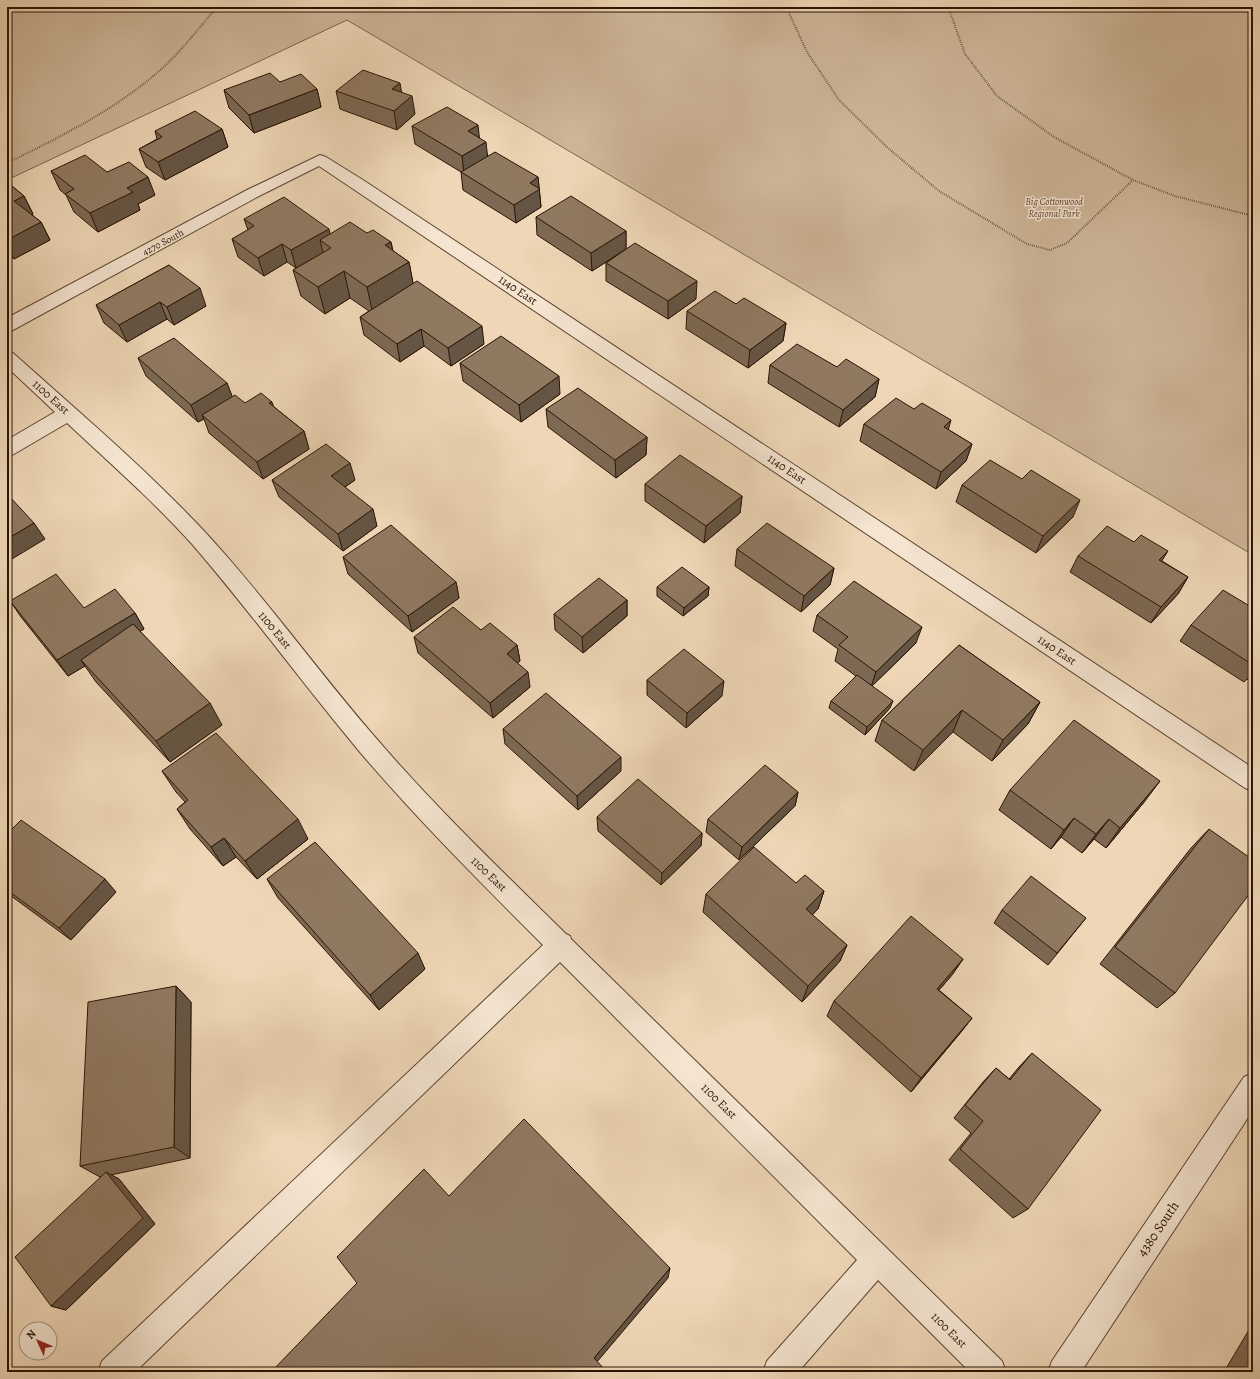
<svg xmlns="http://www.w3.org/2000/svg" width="1260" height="1379" font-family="Alegreya,serif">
<rect width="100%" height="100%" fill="#eed6b6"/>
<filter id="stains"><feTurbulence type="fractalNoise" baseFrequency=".005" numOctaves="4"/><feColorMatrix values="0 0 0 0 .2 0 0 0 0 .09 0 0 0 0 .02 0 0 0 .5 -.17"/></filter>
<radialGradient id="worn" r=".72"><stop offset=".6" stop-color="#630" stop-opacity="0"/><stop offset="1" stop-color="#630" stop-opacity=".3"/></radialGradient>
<path fill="#cdb598" stroke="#7c644e" d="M7,7H1253V555L347,20L7,180Z"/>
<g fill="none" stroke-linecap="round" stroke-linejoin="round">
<defs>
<g id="minor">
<path d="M320,155L326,157L363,180L1253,768V791L1245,788L319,166L259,196L13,330L7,332V318L247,190Z"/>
<path d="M7,351L13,353C78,411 145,468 205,532C265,597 317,670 375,737C435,807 501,870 566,934L570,936L571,939L1002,1361L1006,1372H970L878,1280L798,1372H763L767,1361L857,1260L560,962L135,1372H98L102,1361L543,945C480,882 417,819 359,751C302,683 250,611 192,544C153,501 109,462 67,423L14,454L7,456V440L55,412L7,367Z"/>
<path d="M1253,1073V1110L1081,1372H1048L1052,1361L1244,1077Z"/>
</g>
</defs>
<use href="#minor" stroke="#5c4430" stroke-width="2"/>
<g stroke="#2b1404" stroke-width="2" stroke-dasharray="0.5 1.5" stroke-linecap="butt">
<path d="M789,7V13L807,52L839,100L888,148L939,191L1027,244L1050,250L1067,243L1133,180"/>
<path d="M953,7L950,12L965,54L997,96L1054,137L1133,180L1175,196L1253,216"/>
<path d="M7,163C60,137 113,111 158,72C180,53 198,29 217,7"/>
</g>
<use href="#minor" fill="#f4e4d0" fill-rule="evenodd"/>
</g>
<g fill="#7c6853" stroke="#2b1404">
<path d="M280,82L317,89L321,107L254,133L229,108L224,90Z"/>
<path d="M336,91L402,92L415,114L397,130L340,109Z"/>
<path d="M412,126L479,137L488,156L538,177L541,207L516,223L463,190L461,172L415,144Z"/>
<path d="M222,129L228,147L165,180L146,167L139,149L157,139L155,131Z"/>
<path d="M51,171L107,172L155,195L138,204L140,210L98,232L74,212L66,195L60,190Z"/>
<path d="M7,182L24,196L33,214H31L41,222L50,240L14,259L7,253Z"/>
<path d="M536,217L626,231V249L696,299L668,319L606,281V263L617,255L592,271L537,235Z"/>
<path d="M244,219L330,234L367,233L391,242L393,251L409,262L413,284L484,344L451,366L424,346L400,362L364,335L360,317L369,311L350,298L325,314L301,296L293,270L296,268L287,262L264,276L238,257L232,239L248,230Z"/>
<path d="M169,265L206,306L174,325L167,319L127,342L104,323L96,305Z"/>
<path d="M736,304L786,323L783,341L748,368L686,329L687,311Z"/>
<path d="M138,358L227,383L232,397L245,403L274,407L304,431L309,449L263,479L209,433L204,419L198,422L146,376Z"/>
<path d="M460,363L560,394L521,422L463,381Z"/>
<path d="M770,365L837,367L879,379L875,397L839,427L768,383Z"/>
<path d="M546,409L647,437L646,455L616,478L548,427Z"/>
<path d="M864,424L949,430L972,444L966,461L936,489L860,441Z"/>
<path d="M1022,479L1073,517L1036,553L956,502L962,485Z"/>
<path d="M272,480H355L345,487L377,526L343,551L279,497Z"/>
<path d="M645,484L742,496L740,513L704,543L645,501Z"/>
<path d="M737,549L834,568L830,585L801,612L735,566Z"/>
<path d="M1078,556L1162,561L1188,577L1178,594L1151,623L1070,572Z"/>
<path d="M343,557L456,582L459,598L412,632L348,574Z"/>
<path d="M657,587H709L708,596L683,616L657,596Z"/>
<path d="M627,600V616L583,653L555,630L554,614Z"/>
<path d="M10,601L135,613L144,629L140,631L222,725L170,762L96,682L85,666L68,676L21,617Z"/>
<path d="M1253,608V683L1247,679L1244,682L1180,641L1191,625Z"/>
<path d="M817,615L916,643L872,686L890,708L865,735L829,708L831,701L856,676L835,661L838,649L813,631Z"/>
<path d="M481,630L517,645L520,661L517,663L530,687L493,718L418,653L414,637Z"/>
<path d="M959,645L1040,702L1028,724L992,761L953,732L914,771L875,741L882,720Z"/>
<path d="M647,680L722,696L686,728L647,695Z"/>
<path d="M503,729L621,771L578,810L505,744Z"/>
<path d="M162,771L308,839L257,879L236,857L223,866L190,829L177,809L185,802L176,792Z"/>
<path d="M1010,790L1145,801L1106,848L1094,839L1082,853L1061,837L1051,849L999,810Z"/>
<path d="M798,792L795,806L739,860L706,832L708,819Z"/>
<path d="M597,817L702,833L701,846L661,885L598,831Z"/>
<path d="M1209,829L1175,993L1157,1008L1100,964L1191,848Z"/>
<path d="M7,834L116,892L71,940L7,893Z"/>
<path d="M267,879L425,969L379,1010L278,898Z"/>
<path d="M796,883L824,891L818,909L812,915L847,945L840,961L802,1002L703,912L706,894Z"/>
<path d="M1002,910L1086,918L1048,965L994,923Z"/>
<path d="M963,959L952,975L939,990L972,1018L961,1032L911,1092L827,1016L834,1001Z"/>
<path d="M176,986L191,1002L190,1158L111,1175L119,1179L155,1224L66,1310L51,1306L101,1176L100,1177L80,1166Z"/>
<path d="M1032,1053L1028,1209L1013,1218L949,1160L971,1133L954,1118L983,1082L996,1068L1009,1079L1019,1067Z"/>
<path d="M1253,1323V1372H1224Z"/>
</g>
<g fill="#655544" stroke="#2b1404">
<path d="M400,83L403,101L392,89Z"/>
<path d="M317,89L321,107L254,133L249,115Z"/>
<path d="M412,96L415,114L397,130L394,111Z"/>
<path d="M478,125L480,143L468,131Z"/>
<path d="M222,129L228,147L165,180L158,162Z"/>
<path d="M486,142L488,160L464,174L462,156Z"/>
<path d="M148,177L155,195L138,204L140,210L98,232L90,213L127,188Z"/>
<path d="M538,177L541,207L516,223L514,205L530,183Z"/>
<path d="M24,196L33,214L23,219L14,201Z"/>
<path d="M41,222L50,240L14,259L7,245V240Z"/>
<path d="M329,229L333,247L320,240L323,253L296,268L291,250Z"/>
<path d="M626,231V249L592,271L591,253Z"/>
<path d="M391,242L396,268L385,245Z"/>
<path d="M282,244L287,262L264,276L258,258Z"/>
<path d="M409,262L414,288L373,314L367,287Z"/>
<path d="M344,271L350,298L325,314L318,287Z"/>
<path d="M697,281L696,299L668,319V301Z"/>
<path d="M200,288L206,306L174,325L167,307Z"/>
<path d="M160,302L167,319L127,342L119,325Z"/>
<path d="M786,323L783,341L748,368L750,350Z"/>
<path d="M482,326L484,344L451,366L448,348Z"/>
<path d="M421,329L424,346L400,362L397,344Z"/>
<path d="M559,376L560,394L521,422L519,405Z"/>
<path d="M879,379L875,397L839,427L843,410Z"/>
<path d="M227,383L234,401L202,415L204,419L198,422L191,405Z"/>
<path d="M272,402L278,419L269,403Z"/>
<path d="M951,420L946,438L944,427Z"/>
<path d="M304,431L309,449L263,479L257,462Z"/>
<path d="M647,437L646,455L616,478L615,460Z"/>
<path d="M972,444L966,461L936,489L941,472Z"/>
<path d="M350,463L355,480L336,493L331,476Z"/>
<path d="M742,496L740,513L704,543L706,526Z"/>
<path d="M1080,500L1073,517L1036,553L1043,536Z"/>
<path d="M373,509L377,526L343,551L338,534Z"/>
<path d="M34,523L45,539L7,562V539Z"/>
<path d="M1168,551L1158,567L1159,560Z"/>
<path d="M834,568L830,585L801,612L804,596Z"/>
<path d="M1188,577L1178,594L1151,623L1161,607Z"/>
<path d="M456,582L459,598L412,632L408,616Z"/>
<path d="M709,587L708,596L683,616L684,608Z"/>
<path d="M627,600V616L583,653L582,637Z"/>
<path d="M135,613L144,629L86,665L81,660L85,666L68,676L57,660Z"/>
<path d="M922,627L916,643L871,687L876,672Z"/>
<path d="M517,645L520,661L509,670L507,654Z"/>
<path d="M528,672L530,687L493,718L490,703Z"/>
<path d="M724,681L722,696L686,728L687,713Z"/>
<path d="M893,701L890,708L865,735L867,727Z"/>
<path d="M1040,702L1028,724L992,761L1003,740Z"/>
<path d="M210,703L222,725L170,762L156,741Z"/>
<path d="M962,710L953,732L914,771L923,750Z"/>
<path d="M621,757V771L578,810L577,796Z"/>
<path d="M7,777L10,782L7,784Z"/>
<path d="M1160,781L1145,801L1106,848L1120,828Z"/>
<path d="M798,792L795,806L739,860L742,847Z"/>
<path d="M7,815L9,818L7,820Z"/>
<path d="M1074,818L1061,837L1051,849L1064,830Z"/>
<path d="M298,819L308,839L257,879L245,861Z"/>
<path d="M1109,819L1094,839L1082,853L1096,834Z"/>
<path d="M702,833L701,846L661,885L662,873Z"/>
<path d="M224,838L236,857L223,866L211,847Z"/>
<path d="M105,879L116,892L71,940L59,928Z"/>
<path d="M824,891L818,909L801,927L806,909Z"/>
<path d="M847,945L840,961L802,1002L808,986Z"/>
<path d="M418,953L425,969L379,1010L370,995Z"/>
<path d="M963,959L952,975L927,1004L937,989Z"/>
<path d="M176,986L191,1002L190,1158L174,1147Z"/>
<path d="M972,1018L961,1032L911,1092L921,1078Z"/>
<path d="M106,1172L119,1179L155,1224L66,1310L51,1306Z"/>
<path d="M670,1268L668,1278L596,1363L594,1358Z"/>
</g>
<g fill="#907961" stroke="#2b1404">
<path d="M363,70L400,83L392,89L412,96L394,111L336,91Z"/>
<path d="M270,73L280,82L301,74L317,89L249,115L224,90Z"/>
<path d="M447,107L478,125L468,131L486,142L462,156L412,126Z"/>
<path d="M195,111L222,129L158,162L139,149L162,137L155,131Z"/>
<path d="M495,152L538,177L530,183L540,189L514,205L461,172Z"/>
<path d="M85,155L107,172L129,162L148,177L127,188L133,192L90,213L65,194L74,189L51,171Z"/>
<path d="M7,182L24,196L14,201L41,222L7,240Z"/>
<path d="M571,196L626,231L591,253L536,217Z"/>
<path d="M284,197L329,229L291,250L282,244L258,258L232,239L254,226L244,219Z"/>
<path d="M350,222L367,233L373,230L391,242L385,245L409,262L367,287L344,271L318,287L293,270L331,248L320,240Z"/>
<path d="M635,243L697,281L668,301L606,263Z"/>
<path d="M169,265L200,288L167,307L160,302L119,325L96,305Z"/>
<path d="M417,281L482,326L448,348L421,329L397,344L360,317Z"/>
<path d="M715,291L736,304L744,298L786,323L750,350L687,311Z"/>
<path d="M501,336L559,376L519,405L460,363Z"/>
<path d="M174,338L227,383L191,405L138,358Z"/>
<path d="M797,344L837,367L846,359L879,379L843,410L770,365Z"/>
<path d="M578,388L647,437L615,460L546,409Z"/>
<path d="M261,393L272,402L269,403L304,431L257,462L202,415L235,395L245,403Z"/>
<path d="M896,398L914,409L922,403L951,420L944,427L972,444L941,472L864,424Z"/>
<path d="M326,444L350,463L331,476L373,509L338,534L272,480Z"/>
<path d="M680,455L742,496L706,526L645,484Z"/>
<path d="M990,460L1022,479L1031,470L1080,500L1043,536L962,485Z"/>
<path d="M9,496L34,523L7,539V498Z"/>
<path d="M767,523L834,568L804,596L737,549Z"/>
<path d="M391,525L456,582L408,616L343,557Z"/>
<path d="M1107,526L1134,542L1141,535L1168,551L1159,560L1188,577L1161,607L1078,556Z"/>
<path d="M682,567L709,587L684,608L657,587Z"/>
<path d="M56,574L84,608L115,589L135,613L57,660L10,601Z"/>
<path d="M599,578L627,600L582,637L554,614Z"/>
<path d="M854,581L922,627L876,672L839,645L848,637L817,615Z"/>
<path d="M1223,590L1253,608V665L1191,625Z"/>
<path d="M453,607L481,630L490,623L517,645L507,654L528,672L490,703L414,637Z"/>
<path d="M133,624L210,703L156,741L81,660Z"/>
<path d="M959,645L1040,702L1003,740L962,710L923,750L882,720Z"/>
<path d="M684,649L724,681L687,713L647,680Z"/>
<path d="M857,675L893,701L867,727L831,701Z"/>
<path d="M546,693L621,757L577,796L503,729Z"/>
<path d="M1074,720L1160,781L1120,828L1109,819L1096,834L1074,818L1064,830L1010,790Z"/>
<path d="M216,733L298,819L245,861L224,838L211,847L177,809L188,800L162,771Z"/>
<path d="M765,765L798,792L742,847L708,819Z"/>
<path d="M638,779L702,833L662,873L597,817Z"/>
<path d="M21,820L105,879L59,928L7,890V834Z"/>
<path d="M1209,829L1253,860V889L1175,993L1115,947Z"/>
<path d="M315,842L418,953L370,995L267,879Z"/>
<path d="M754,847L796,883L805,875L824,891L806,909L847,945L808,986L706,894Z"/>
<path d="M1031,876L1086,918L1057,953L1002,910Z"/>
<path d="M911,916L963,959L937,989L972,1018L921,1078L834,1001Z"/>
<path d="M176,986L174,1147L80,1166L88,1002Z"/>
<path d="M1032,1053L1101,1110L1028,1209L960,1149L983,1121L965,1105L996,1068L1010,1080Z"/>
<path d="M524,1119L670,1268L594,1358L607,1372H271L357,1283L337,1257L424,1169L449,1196Z"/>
<path d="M106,1172L143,1218L51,1306L15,1257Z"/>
<path d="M1253,1360V1372H1246Z"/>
</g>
<g text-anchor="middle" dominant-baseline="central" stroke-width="3" stroke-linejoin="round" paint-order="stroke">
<g font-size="10" font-style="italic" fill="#5c4430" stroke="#f4e4d0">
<text x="1054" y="201">Big Cottonwood<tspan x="1054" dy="12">Regional Park</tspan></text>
</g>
<g font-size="10" fill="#2b1404" stroke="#f4e4d0">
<text transform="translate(163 242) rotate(-28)">4270 South</text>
</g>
<g font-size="12" fill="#2b1404" stroke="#f4e4d0">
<text transform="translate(518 290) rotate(34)">1140 East</text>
<text transform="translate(51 397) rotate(42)">1100 East</text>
<text transform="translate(787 469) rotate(34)">1140 East</text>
<text transform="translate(275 630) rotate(51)">1100 East</text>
<text transform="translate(1057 650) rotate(34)">1140 East</text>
<text transform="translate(489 874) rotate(44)">1100 East</text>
<text transform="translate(719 1101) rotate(45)">1100 East</text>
<text transform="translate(949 1330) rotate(45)">1100 East</text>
</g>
<g font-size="14" fill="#2b1404" stroke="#f4e4d0">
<text transform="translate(1158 1229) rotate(-56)">4380 South</text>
</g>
</g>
<rect width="1260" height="1379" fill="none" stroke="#eed6b6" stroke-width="24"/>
<rect x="8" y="8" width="1244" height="1363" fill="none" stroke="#2b1404" stroke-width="2"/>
<rect x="12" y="12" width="1236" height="1355" fill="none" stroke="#2b1404"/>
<g transform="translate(38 1341) rotate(314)"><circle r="19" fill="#f4e4d0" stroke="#a4917e"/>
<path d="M0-3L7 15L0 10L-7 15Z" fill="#8f2418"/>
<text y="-6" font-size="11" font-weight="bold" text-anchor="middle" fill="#2b1404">N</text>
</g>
<rect width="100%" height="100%" filter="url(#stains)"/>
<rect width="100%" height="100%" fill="url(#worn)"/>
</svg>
